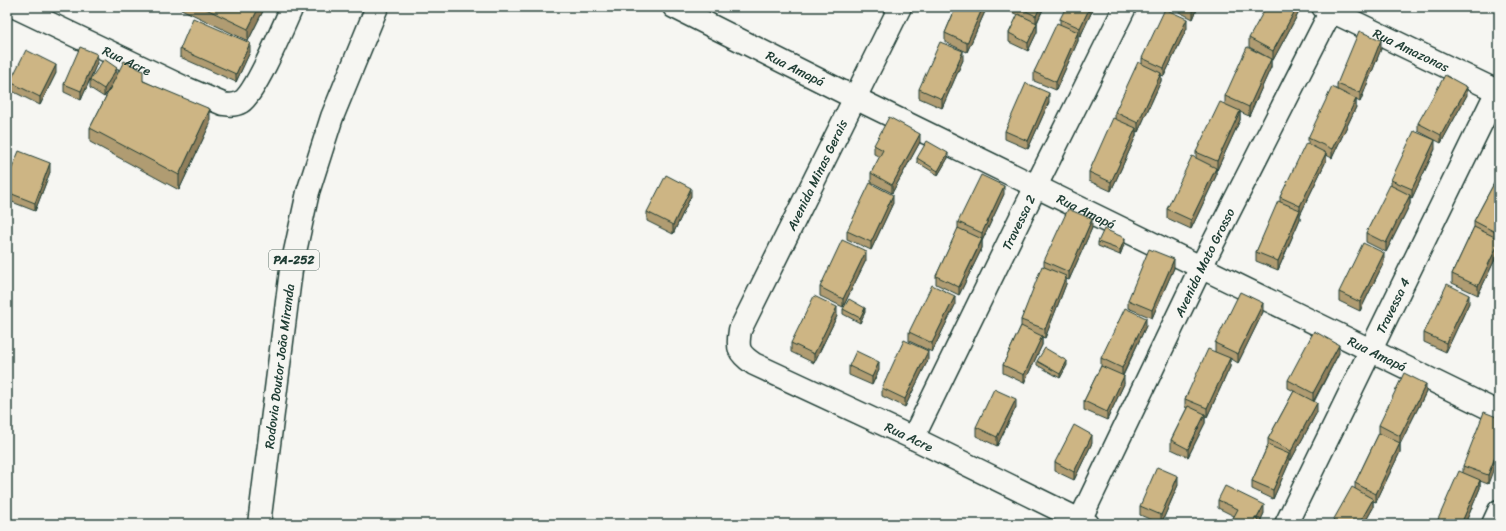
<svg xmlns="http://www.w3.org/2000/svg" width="1506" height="531" font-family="Sriracha,sans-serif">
<rect width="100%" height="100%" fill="#f6f6f2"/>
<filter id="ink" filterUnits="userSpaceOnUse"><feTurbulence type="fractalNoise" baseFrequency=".025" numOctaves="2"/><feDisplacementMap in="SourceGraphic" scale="8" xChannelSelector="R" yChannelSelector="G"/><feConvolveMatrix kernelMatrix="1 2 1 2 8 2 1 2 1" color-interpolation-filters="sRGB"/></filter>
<g filter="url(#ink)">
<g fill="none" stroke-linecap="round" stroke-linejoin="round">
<defs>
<g id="street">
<path id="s1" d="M15,7L181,86L223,104C229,105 236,105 241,102C255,94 284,25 292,7"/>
<path id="s2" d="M674,7L855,98L1499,413"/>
<path id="s3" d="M900,7L740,330C737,349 738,353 754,364L913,438L1088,524"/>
<path id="s4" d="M1323,7L1499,92"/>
<path id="s5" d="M913,438L1036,186L1125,7"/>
<path id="s6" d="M1080,520L1201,267L1333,7"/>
<path id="s7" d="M1286,524L1499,87"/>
<path d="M1493,524L1499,511"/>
</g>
<g id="highway">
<path id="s8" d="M259,524L291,270L308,192L332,117L377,7"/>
</g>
</defs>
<use href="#street" stroke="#1f3d34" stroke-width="25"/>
<use href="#highway" stroke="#1f3d34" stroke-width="25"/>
<use href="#street" stroke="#f6f6f2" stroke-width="22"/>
<use href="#highway" stroke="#f6f6f2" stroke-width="22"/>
</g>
<g fill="#b09c72" stroke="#1f3d34">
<path d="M177,7H265L248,41Z"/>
<path d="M956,7H987L967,52L945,42V33Z"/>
<path d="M1000,7H1044L1037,23V32L1028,51L1009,42V33L1018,15Z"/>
<path d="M1094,7L1080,37L1078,36V41L1056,90L1034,81V72L1060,24V19Z"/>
<path d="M1173,7H1198L1193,19L1173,9Z"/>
<path d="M1298,7V14L1273,60L1271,59V67L1249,116L1240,112V120L1217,170H1216V176L1191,229L1167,218V209L1196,158V152L1225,104V96L1269,58L1249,47V38Z"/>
<path d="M1187,28L1164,76L1161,75V81L1138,132L1136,131V136L1111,191L1089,181V172L1115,119V112L1142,64V58Z"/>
<path d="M180,49L250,52L236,82L180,57Z"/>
<path d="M1381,49L1360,102L1356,100V107L1332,158L1326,155V161L1300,215V219L1278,270L1256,261V252L1280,202V197L1308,144V138L1337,90V84Z"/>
<path d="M963,60L942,108L919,98V89Z"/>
<path d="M97,63L81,100L64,92V84Z"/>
<path d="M56,73L40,105L10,90V82Z"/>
<path d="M117,75L143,81L210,124L179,190L90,142V128L112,85L104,97L90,88V80Z"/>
<path d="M1467,95L1441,143L1418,131V123Z"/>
<path d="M1049,102L1028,149L1005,139V131Z"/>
<path d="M920,142L892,193L871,182V173L880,157L874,154V145Z"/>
<path d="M1435,149L1412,198L1410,197V204L1386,252L1366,242V233L1391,186V180Z"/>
<path d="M917,158H948L938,175L917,162Z"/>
<path d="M50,172L35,211L7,200V180Z"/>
<path d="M1499,174V251L1478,295L1452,283V274L1474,227V221Z"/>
<path d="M1004,194L982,241V248L959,295L936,284V276L958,229V222Z"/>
<path d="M691,196L673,234L647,221V212Z"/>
<path d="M893,203L871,250L847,239V231Z"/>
<path d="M1092,228L1069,280L1066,279V284L1045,338L1042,337V345L1024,383L1003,373V365L1021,326V320L1044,267V261Z"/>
<path d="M1098,242H1125L1120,255L1098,246Z"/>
<path d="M866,260L843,307L820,296V287Z"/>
<path d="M1384,262L1360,311L1339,301V292Z"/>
<path d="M1174,268L1152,318L1128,308V300Z"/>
<path d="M1469,303L1446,352L1424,342V333Z"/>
<path d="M955,305L932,352L909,341V332Z"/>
<path d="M843,309L865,312L860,323L843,314Z"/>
<path d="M1263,312L1238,363L1230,358V367L1207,417L1205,416V423L1188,457L1171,449V440L1187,408L1185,407V399L1215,352V343Z"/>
<path d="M837,316L814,363L791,352V343Z"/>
<path d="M1146,326L1123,376L1124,384L1107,420L1084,410V401L1101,366V358Z"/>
<path d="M1339,353L1314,402L1317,412L1291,460L1289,459V463L1273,499L1252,489V481L1268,445V439L1294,391L1288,388V380Z"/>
<path d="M928,360L905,407L882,396V388Z"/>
<path d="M1037,361L1067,365L1060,378L1037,365Z"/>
<path d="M849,366L879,370L872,385L849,375Z"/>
<path d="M1426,392L1400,444V452L1376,502L1373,501V508L1364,524H1331L1355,489V483L1379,433V425Z"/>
<path d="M1016,407L997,446L976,436V427Z"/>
<path d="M1499,418L1488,484L1480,481V488L1465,524H1436L1463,472V466Z"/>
<path d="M1092,443L1074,480L1055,471V462Z"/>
<path d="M1178,485L1161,524L1140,515V506Z"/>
<path d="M1218,500L1264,513L1259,524H1230L1234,516L1218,508Z"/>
</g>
<g fill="#907f5c" stroke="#1f3d34">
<path d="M259,7H265L248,41V29Z"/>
<path d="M983,7H987L967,52V43Z"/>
<path d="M1040,7H1044L1036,24V16Z"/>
<path d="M1090,7H1094L1080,37V28Z"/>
<path d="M1194,7H1198L1193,19V10Z"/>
<path d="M1297,7H1298V14L1273,60V51Z"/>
<path d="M1187,19V28L1164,76V68Z"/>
<path d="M1037,23V32L1028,51V43Z"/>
<path d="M1078,32V41L1056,90V82Z"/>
<path d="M1381,40V49L1360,102V93Z"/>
<path d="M250,43V52L236,82V74Z"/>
<path d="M963,51V60L942,108V99Z"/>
<path d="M97,54V63L81,100V91Z"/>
<path d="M1271,59V67L1249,116V107Z"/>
<path d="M56,65V73L40,105V97Z"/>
<path d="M117,68V77L104,97V89Z"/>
<path d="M1161,73V81L1138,132V123Z"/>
<path d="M1467,87V95L1441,143V135Z"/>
<path d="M1049,93V102L1028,149V141Z"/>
<path d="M1356,99V107L1332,158V149Z"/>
<path d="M210,109V124L179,190V175Z"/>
<path d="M1240,111V120L1217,170V161Z"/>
<path d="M1136,128V136L1111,191V182Z"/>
<path d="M920,134V142L892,193V185Z"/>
<path d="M1435,140V149L1412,198V189Z"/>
<path d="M948,153V158L938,175V171Z"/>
<path d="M1326,153V161L1300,215V219L1278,270V261L1300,211V206Z"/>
<path d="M50,163V172L35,211V203Z"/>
<path d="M1216,168V176L1191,229V220Z"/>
<path d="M1004,186V194L982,241V248L959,295V287L982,240V233Z"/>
<path d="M691,188V196L673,234V225Z"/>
<path d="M893,195V203L871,250V242Z"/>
<path d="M1410,195V204L1386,252V243Z"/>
<path d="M1092,219V228L1069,280V272Z"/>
<path d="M1499,229V238L1497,242V233Z"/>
<path d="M1125,238V242L1120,255V250Z"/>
<path d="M1499,242V251L1478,295V286Z"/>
<path d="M866,251V260L843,307V299Z"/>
<path d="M1384,253V262L1360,311V302Z"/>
<path d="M1174,259V268L1152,318V310Z"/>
<path d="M1066,276V284L1045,338V329Z"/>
<path d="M1469,295V303L1446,352V343Z"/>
<path d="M955,296V305L932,352V343Z"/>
<path d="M1263,303V312L1238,363V354Z"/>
<path d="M837,307V316L814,363V354Z"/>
<path d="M865,308V312L860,323V318Z"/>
<path d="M1146,318V326L1122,377V368Z"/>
<path d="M1042,336V345L1024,383V375Z"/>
<path d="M1339,345V353L1313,402V393Z"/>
<path d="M928,351V360L905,407V399Z"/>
<path d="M1230,358V367L1207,417V408Z"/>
<path d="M1067,361V365L1060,378V374Z"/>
<path d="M879,362V370L872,385V377Z"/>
<path d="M1124,376V384L1107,420V412Z"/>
<path d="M1426,384V392L1400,444V436Z"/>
<path d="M1016,399V407L997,446V437Z"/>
<path d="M1317,403V412L1291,460V451Z"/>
<path d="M1205,414V423L1188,457V449Z"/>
<path d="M1092,435V443L1074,480V472Z"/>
<path d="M1400,443V452L1376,502V494Z"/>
<path d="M1499,447V455L1488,484V475Z"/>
<path d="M1289,454V463L1273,499V490Z"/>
<path d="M1178,476V485L1161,524V515Z"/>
<path d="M1480,480V488L1465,524H1461Z"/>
<path d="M1373,499V508L1364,524H1359Z"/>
<path d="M1264,505V513L1259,524H1256L1257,521V518Z"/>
</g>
<g fill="#cdb584" stroke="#1f3d34">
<path d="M202,7H259L248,29Z"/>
<path d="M956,7H983L967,43L945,33Z"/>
<path d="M1018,7H1040L1036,16Z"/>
<path d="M1066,7H1090L1080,28L1060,19Z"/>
<path d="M1186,7H1194L1193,10Z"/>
<path d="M1266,7H1297L1273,51L1249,38Z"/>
<path d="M1165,9L1187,19L1164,68L1142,58Z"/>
<path d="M1018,14L1037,23L1028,43L1009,33Z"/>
<path d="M193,18L250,43L236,74L180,49Z"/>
<path d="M1057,23L1078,32L1056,82L1034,72Z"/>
<path d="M1359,31L1381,40L1360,93L1337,84Z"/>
<path d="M940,42L963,51L942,99L919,89Z"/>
<path d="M80,47L97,54L81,91L64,84Z"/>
<path d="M1247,47L1271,59L1249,107L1225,96Z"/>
<path d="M26,50L56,65L40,97L10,82Z"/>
<path d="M104,59L117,68L104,89L90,80Z"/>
<path d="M124,61L143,71V81L210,109L179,175L90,128Z"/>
<path d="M1138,62L1161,73L1138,123L1115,112Z"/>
<path d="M1445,75L1467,87L1441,135L1418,123Z"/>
<path d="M1026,83L1049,93L1028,141L1005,131Z"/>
<path d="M1332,87L1356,99L1332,149L1308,138Z"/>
<path d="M1220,102L1240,111L1217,161L1196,152Z"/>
<path d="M889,117L920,134L892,185L871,173L883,150L874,145Z"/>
<path d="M1113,118L1136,128L1111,182L1089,172Z"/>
<path d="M1414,131L1435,140L1412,189L1391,180Z"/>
<path d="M927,141L948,153L938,171L917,158Z"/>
<path d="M1306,143L1326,153L1300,206L1280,197Z"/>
<path d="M19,151L50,163L35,203L7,192V180Z"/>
<path d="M1192,156L1216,168L1191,220L1167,209Z"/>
<path d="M1499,174V229L1497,233L1474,221Z"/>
<path d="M666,175L691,188L673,225L647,212Z"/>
<path d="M981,175L1004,186L982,233L958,222Z"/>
<path d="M870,183L893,195L871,242L847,231Z"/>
<path d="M1390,185L1410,195L1386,243L1366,233Z"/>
<path d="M1278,201L1300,210L1278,261L1256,252Z"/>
<path d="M1068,209L1092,219L1069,272L1044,261Z"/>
<path d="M1474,227L1499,239V242L1478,286L1452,274Z"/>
<path d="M958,228L982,239L959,287L936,276Z"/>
<path d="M1104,229L1125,238L1120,250L1098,242Z"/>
<path d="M842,240L866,251L843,299L820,287Z"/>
<path d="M1363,243L1384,253L1360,302L1339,292Z"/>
<path d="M1149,249L1174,259L1152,310L1128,300Z"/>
<path d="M1042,266L1066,276L1045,329L1021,320Z"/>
<path d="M1447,284L1469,295L1446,343L1424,333Z"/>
<path d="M932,285L955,296L932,343L909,332Z"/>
<path d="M1240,292L1263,303L1238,354L1215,343Z"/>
<path d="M814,296L837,307L814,354L791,343Z"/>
<path d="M849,299L865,308L860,318L843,309Z"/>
<path d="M1125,308L1146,318L1122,368L1101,358Z"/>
<path d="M1021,326L1042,336L1024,375L1003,365Z"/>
<path d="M1314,331L1339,345L1313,393L1288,380Z"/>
<path d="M904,340L928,351L905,399L882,388Z"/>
<path d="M1045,348L1067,361L1060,374L1037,361Z"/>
<path d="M1208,349L1230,358L1207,408L1185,399Z"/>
<path d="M856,351L879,362L872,377L849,366Z"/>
<path d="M1101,366L1124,376L1107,412L1084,401Z"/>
<path d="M1404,373L1426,384L1400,436L1379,425Z"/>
<path d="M994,389L1016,399L997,437L976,427Z"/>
<path d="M1294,391L1317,403L1291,451L1268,439Z"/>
<path d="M1188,406L1205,414L1188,449L1171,440Z"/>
<path d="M1484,412L1499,418V447L1488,475L1463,466Z"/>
<path d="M1074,425L1092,435L1074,472L1055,462Z"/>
<path d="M1379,433L1400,443L1376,494L1355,483Z"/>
<path d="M1268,445L1289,454L1273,490L1252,481Z"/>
<path d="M1157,467L1178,476L1161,515L1140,506Z"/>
<path d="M1459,471L1480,480L1461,524H1436Z"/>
<path d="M1225,486L1264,505L1257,518H1254L1258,520L1256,524H1230L1238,509L1218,500Z"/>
<path d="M1352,487L1373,499L1359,524H1331Z"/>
</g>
</g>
<g text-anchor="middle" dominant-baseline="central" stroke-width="4" stroke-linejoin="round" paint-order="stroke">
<rect fill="#f6f6f2" stroke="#60746d" stroke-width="1" x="269" y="250" width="50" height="20" rx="3"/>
<g font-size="12" font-weight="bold" fill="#1f3d34">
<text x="294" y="260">PA-252</text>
</g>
<g font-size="13" fill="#1f3d34" stroke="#f6f6f2">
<text stroke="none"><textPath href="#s4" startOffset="98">Rua Amazonas</textPath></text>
<text stroke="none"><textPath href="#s1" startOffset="124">Rua Acre</textPath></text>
<text stroke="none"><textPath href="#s2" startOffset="136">Rua Amapá</textPath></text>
<text transform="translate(817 175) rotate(-64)">Avenida Minas Gerais</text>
<text stroke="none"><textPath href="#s2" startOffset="460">Rua Amapá</textPath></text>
<text stroke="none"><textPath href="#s5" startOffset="240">Travessa 2</textPath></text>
<text stroke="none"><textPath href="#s6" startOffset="286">Avenida Mato Grosso</textPath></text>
<text stroke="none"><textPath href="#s7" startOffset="243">Travessa 4</textPath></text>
<text stroke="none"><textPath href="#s2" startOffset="784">Rua Amapá</textPath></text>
<text stroke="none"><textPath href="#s8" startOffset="159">Rodovia Doutor João Miranda</textPath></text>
<text stroke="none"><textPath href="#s3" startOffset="572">Rua Acre</textPath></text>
</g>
</g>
<rect width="1506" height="531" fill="none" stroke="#f6f6f2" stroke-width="24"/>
<rect x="12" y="12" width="1482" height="507" fill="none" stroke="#1f3d34" stroke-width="1.5" filter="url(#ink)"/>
</svg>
